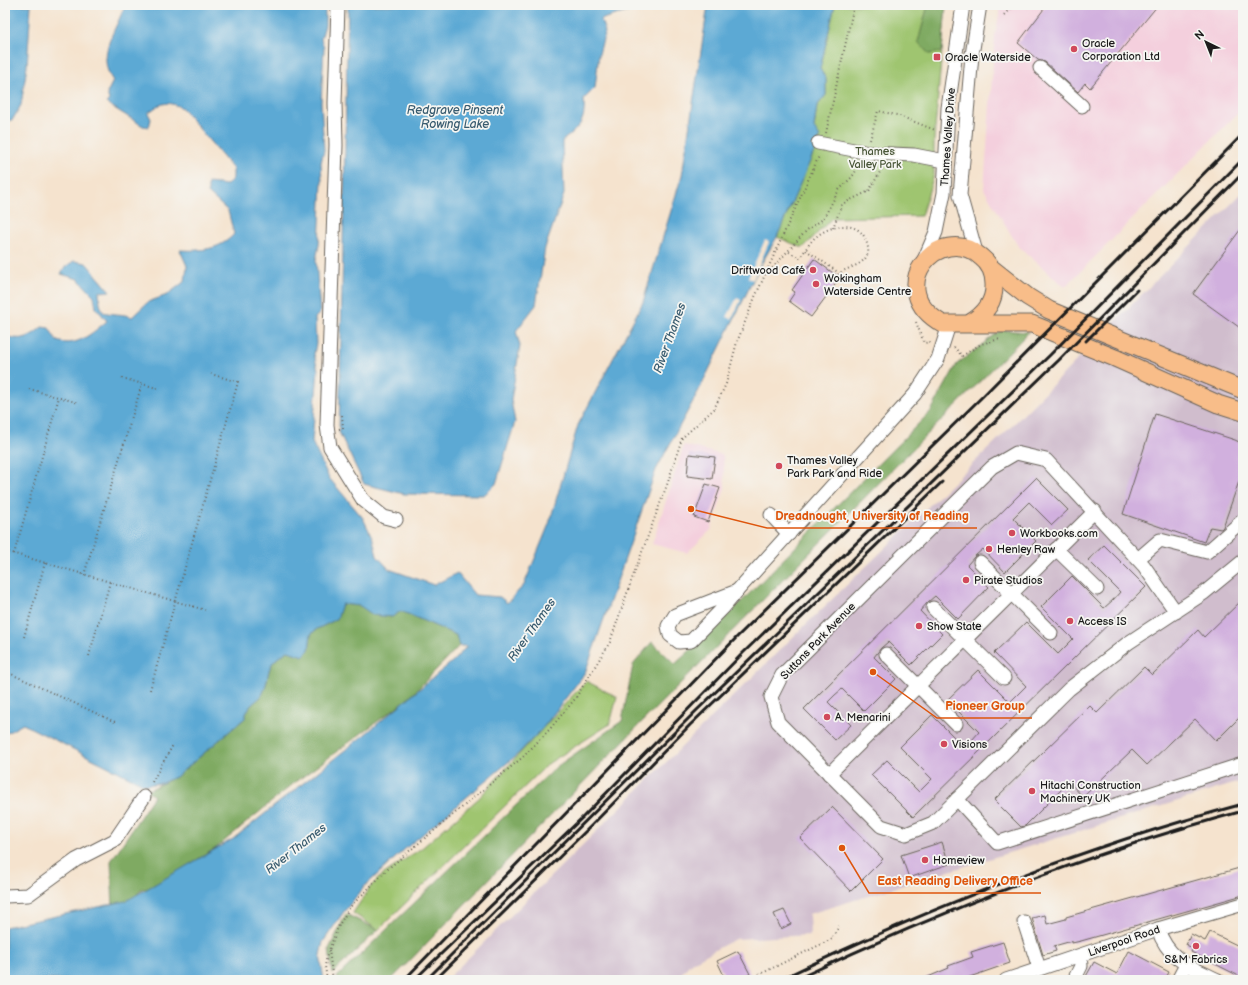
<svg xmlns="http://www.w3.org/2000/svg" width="1248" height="985" font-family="'Balsamiq Sans',sans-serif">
<rect width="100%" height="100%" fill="#f6f6f2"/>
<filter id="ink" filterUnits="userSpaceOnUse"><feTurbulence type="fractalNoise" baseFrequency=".025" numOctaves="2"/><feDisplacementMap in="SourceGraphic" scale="8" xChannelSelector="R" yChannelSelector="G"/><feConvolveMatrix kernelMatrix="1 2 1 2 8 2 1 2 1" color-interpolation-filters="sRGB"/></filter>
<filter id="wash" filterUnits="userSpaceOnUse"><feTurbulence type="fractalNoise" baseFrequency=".012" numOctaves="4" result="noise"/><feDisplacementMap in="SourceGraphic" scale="16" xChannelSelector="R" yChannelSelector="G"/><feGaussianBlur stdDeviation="0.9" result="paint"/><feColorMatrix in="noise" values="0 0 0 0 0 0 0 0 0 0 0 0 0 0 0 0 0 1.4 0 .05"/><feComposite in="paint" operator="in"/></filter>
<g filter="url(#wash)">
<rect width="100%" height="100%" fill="#f5e3ce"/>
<g fill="#f4cfdd">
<path d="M1001,5H1243V108L1065,287L1018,246L984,189L995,35Z"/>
<path d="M684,445L723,455L725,488L711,530L687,553L652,544Z"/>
</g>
<path fill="#d0bdcd" d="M1243,192V781L809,914L810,935L735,939L691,963L675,980H446L797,633L1014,424Z"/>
<g fill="#9fc570" stroke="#5e7046">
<path d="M835,5H946L934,140V175L921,216L832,218L803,248L777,237L818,143L814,129L817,106L826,95V79L820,69Z"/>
<path d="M586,681L617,697L610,724L549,763L378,930L353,913L371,886L381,876L423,847L479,798Z"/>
</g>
<g fill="#7faa62" stroke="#4e633f">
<path d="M928,5H946L942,52L929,54L918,42Z"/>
<path d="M1001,330L1029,332L640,724L428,942L391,980H338L337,977L556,767L622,721L633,665L652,642L675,664L715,628L931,411L957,364Z"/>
<path d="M342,604L361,606L373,615L392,617L401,611L456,635L459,646L409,698L293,784L216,848L150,889H141L132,903L113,911L111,861L154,796L147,791L177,776L245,718C249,701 258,703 263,693C272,671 263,666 288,651L303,655L309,650L311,634L317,629L337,619Z"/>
<path d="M346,914L378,930L332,974L329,949Z"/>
</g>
<g fill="#5ba9d4" stroke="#3c6278">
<path d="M5,5H31L27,66L21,105L13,119L5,123Z"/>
<path d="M125,5H325V25L321,39L324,48L321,103L324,150L321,163L322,181L319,245L316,260L320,313L315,318L316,344L314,354L318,370L312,442L329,478L363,518L373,539L377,556L389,569L434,585L457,573L475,595L500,597L507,603L524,585L549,524L578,425L643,302L682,175L708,5H835L820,69L826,79V95L817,106L814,128L820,137L818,143L777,237L761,264L698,392L656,470L585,673L543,728L518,754L405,849L365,886L343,913L323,942L320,955L324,980H252L246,976H230L226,980H5V927L126,901L233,839L369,731L453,661L467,646H459L456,635L401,611L392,617L373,615L360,606L342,604L337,619L317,629L311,634L309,650L303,656L288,651C263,665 272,671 263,693C258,703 249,701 245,718L177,776L162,783L145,785L23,724L5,734V336C22,341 29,338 42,327L49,328L57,341C77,348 92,333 107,321L96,308L94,296L78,279L61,274L64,268L74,261L86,263L110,291L99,292L100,304L103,312C113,315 122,313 132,317L148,302L167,295L185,281L187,266L180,250C201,251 220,250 234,234L228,211L208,193V183L227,185L233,178V169L182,108C166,100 161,103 148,113L151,119L149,127L143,126L106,103L109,100L107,93L113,81C95,55 116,31 125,5Z"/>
<path d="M348,5H644C631,14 615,13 601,20L605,32L599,54L595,88L584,99C586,122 579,128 562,141L564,194L545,248L536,305L516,331L520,346L511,400L515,422L496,484L484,495L404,494L364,484L339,432Z"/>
</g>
<g fill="#f5e3ce">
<path d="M765,240L769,242L753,280L748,278Z"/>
<path d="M737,298L741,300L732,319L727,317Z"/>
</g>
<g id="blocks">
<g fill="#d1b0de">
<path d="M1047,5H1158L1090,88L1085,83L1078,92L1045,62L1038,60L1018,43Z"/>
<path d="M1243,226V330L1193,294Z"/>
<path d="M814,259L840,278L811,317L789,301L795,292L792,290Z"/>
<path d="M1155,414L1235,440L1243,444V470L1223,527L1221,529L1210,527L1204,542L1123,514Z"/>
<path d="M689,454L715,457L712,479L687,476Z"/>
<path d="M1036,478L1068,510L1052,525L1029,502L1013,518L1036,541L1005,572L983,549L975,556L967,565L989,587L958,619L935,596L928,602L920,611L942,634L911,665L888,642L881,648L874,657L896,679L864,711L842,689L835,695L828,702L851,725L835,740L804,709Z"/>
<path d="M706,484L720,488L708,522L694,517Z"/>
<path d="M1104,545L1146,587L913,817L871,775L887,760L919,792L932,779L900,747L932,715L964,747L972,740L979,732L947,700L978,670L1010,702L1026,686L994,653L1026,622L1058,654L1073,639L1041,607L1072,576L1104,608L1113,600L1120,592L1088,560Z"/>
<path d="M1243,599V714L1216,741L1195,719L1147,765L1132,750L1083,797L1069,782L1025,826L1021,827L994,800L1090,706L1097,713L1144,667L1152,675L1198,630L1204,637Z"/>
<path d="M832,807L883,859L851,891L800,838Z"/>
<path d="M942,842L949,864L909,878L901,855Z"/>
<path d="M1243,867V895L1081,941L1072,943V941L1054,946L1056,951L1043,955L1032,918L1045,915L1047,924L1066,919V917Z"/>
<path d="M784,910L791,924L781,929L774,914Z"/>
<path d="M1210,932L1243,948V978L1191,952L1193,948L1186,945L1191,934L1205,941Z"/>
<path d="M1003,942L1010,963L961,980H921L949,968L948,966L973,957L971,952Z"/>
<path d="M738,951L750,974L738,980H726L717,961Z"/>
<path d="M1129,951L1169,972L1165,980H1084L1094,962L1117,974Z"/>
</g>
</g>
</g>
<g filter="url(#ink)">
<use href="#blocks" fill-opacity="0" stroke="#68625a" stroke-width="1"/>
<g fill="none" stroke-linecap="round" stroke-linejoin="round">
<defs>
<g id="minor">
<path d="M338,5L335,103L336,145L327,425L330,447L363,500L384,517L396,520"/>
<path d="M1040,68L1082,106"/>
<path d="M818,143L869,153L914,155L945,161"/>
<path d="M976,252L960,195L972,55L980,5"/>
<path d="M923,262L936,232L944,193L948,108L963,5"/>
<path d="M771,515L789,534"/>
<path d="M1056,549L1097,589"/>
<path d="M1138,559L1160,540L1207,552L1243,520"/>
<path d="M980,562L1051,633"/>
<path d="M737,591L915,394L938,359L949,325"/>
<path d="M737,591L723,608L691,641L679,642L670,635L668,626L675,615Z"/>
<path d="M933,608L1004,678"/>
<path d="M1176,612L1144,566L1046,460L1016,453L992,467L782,675L771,697L778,722L881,826L906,834L933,823L1069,689L1128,643L1204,593L1243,561"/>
<path d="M886,654L956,724"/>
<path d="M829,774L1095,511"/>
<path d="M957,799L997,843L1243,764"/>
<path d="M5,896L28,895L76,860L115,840L144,797"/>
<path d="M1024,922L1039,968"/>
<path d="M1158,929C1168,960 1191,967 1218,980"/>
<path d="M1006,980L1158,929L1243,904"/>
<path d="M1074,980L1081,966L1080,956"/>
<path d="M1178,980L1186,965"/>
</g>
<g id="major">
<path d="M990,267L1028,297L1049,310L1243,390"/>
<path d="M970,323C985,314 995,302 994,284C994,273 990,264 981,257C939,220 881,290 943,324H1032L1115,358L1218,404L1243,412"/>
</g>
</defs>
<use href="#minor" stroke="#68625a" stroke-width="15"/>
<use href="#major" stroke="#68625a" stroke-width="19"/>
<g stroke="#68625a" stroke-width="2" stroke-dasharray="1 3" stroke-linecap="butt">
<path d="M1004,15L1013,5"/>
<path d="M826,133L854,5"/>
<path d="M870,140L878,111L897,115L935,130"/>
<path d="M833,228L842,204L869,191L884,165"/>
<path d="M806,250L839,273"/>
<path d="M789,252L800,258C805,251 810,241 817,236C831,225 856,220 865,238C867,243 869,249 868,253C863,268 845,266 837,276"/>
<path d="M767,274L807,230L823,219L839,190L852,177L861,163"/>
<path d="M916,322L924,343L931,342"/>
<path d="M954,347L962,356L981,344L1000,339"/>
<path d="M122,378L160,389"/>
<path d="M29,389L79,403"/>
<path d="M339,429L343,428L342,415"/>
<path d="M5,551L205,610"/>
<path d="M14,554L59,397"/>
<path d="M84,575L142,384"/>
<path d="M24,637L45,563"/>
<path d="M89,656L110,582"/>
<path d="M5,671L115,722"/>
<path d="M150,690L238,382L211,374"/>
<path d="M152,782L173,745"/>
<path d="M329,950L333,980"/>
<path d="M327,980L325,966L327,955L339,925L350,907L390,867L523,757L549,730L575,699L610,642L632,579L667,485L682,438L714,409L726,384L737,342L755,297L819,156"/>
<path d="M748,980L832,939L839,926"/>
</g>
<use href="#minor" stroke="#fff" stroke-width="13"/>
<use href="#major" stroke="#f8bd89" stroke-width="17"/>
<g stroke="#1c1c1c" stroke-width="3">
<path d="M1086,341L1137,290"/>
<path d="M404,980L738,636L982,397L1243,134"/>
<path d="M414,980L584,816L743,653L1050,355L1243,159"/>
<path d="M426,980L696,711L1059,360L1243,173"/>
<path d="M435,980L592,825L690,725L942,482"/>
<path d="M779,980C928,908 1083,847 1243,804"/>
<path d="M795,980C940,911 1088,853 1243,811"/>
</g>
</g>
</g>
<g fill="#d1495b" stroke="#f6f6f2" stroke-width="1.5">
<circle cx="1074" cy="49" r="4"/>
<rect x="933" y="53" width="8" height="8" rx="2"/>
<circle cx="813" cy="270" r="4"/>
<circle cx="816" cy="284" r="4"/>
<circle cx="779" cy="466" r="4"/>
<circle cx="1012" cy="533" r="4"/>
<circle cx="989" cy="549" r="4"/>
<circle cx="966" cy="580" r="4"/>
<circle cx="1070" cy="621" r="4"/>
<circle cx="919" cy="626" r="4"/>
<circle cx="827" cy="717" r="4"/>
<circle cx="944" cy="744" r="4"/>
<circle cx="1032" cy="791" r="4"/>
<circle cx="925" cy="860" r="4"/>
<circle cx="1196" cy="946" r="4"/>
</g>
<g text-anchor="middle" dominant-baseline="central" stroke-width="3.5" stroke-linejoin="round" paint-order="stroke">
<g font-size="11" fill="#1c1c1c" stroke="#f6f6f2" text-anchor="start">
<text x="1082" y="43">Oracle<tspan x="1082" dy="13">Corporation Ltd</tspan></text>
<text x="945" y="57">Oracle Waterside</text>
<text x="805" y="270" text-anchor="end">Driftwood Café</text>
<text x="824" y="278">Wokingham<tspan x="824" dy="13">Waterside Centre</tspan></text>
<text x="787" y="460">Thames Valley<tspan x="787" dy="13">Park Park and Ride</tspan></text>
<text x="1020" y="533">Workbooks.com</text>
<text x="997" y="549">Henley Raw</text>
<text x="974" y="580">Pirate Studios</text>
<text x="1078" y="621">Access IS</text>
<text x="927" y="626">Show State</text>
<text x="835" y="717">A. Menarini</text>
<text x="952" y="744">Visions</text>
<text x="1040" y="785">Hitachi Construction<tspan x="1040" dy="13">Machinery UK</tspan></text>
<text x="933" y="860">Homeview</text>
<text x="1196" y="959" text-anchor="middle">S&amp;M Fabrics</text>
</g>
<g font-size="11" fill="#1c1c1c" stroke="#f6f6f2">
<text transform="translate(948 137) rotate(-86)">Thames Valley Drive</text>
<text transform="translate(818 641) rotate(-46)">Suttons Park Avenue</text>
<text transform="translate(1124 941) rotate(-19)">Liverpool Road</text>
</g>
<g font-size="11" fill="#4a5739" stroke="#f6f6f2">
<text x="875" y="151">Thames<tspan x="875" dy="13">Valley Park</tspan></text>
</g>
<g font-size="12" font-style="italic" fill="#385b6f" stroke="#f6f6f2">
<text x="455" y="110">Redgrave Pinsent<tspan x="455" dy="14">Rowing Lake</tspan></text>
<text transform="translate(670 338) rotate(-70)">River Thames</text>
<text transform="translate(532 630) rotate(-55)">River Thames</text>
<text transform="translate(296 849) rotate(-38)">River Thames</text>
</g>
</g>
<path fill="none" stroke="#de560d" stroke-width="1.5" d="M691 509L767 528H977M873 672L937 718H1032M842 848L869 893H1041"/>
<g fill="#de560d" stroke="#f6f6f2" stroke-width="1.5">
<circle cx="691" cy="509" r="4"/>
<circle cx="873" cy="672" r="4"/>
<circle cx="842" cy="848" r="4"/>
</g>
<g font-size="12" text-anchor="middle" font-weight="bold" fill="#de560d" stroke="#f6f6f2" stroke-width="3.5" stroke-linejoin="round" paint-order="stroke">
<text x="872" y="520">Dreadnought, University of Reading</text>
<text x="985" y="710">Pioneer Group</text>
<text x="955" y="885">East Reading Delivery Office</text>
</g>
<rect width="1248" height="985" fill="none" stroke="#f6f6f2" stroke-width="20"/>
<g transform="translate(1206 42) rotate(317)" stroke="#f6f6f2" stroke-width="3" paint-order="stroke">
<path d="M0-3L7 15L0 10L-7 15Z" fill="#1c1c1c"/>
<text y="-6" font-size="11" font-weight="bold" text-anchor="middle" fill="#1c1c1c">N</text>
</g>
</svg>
